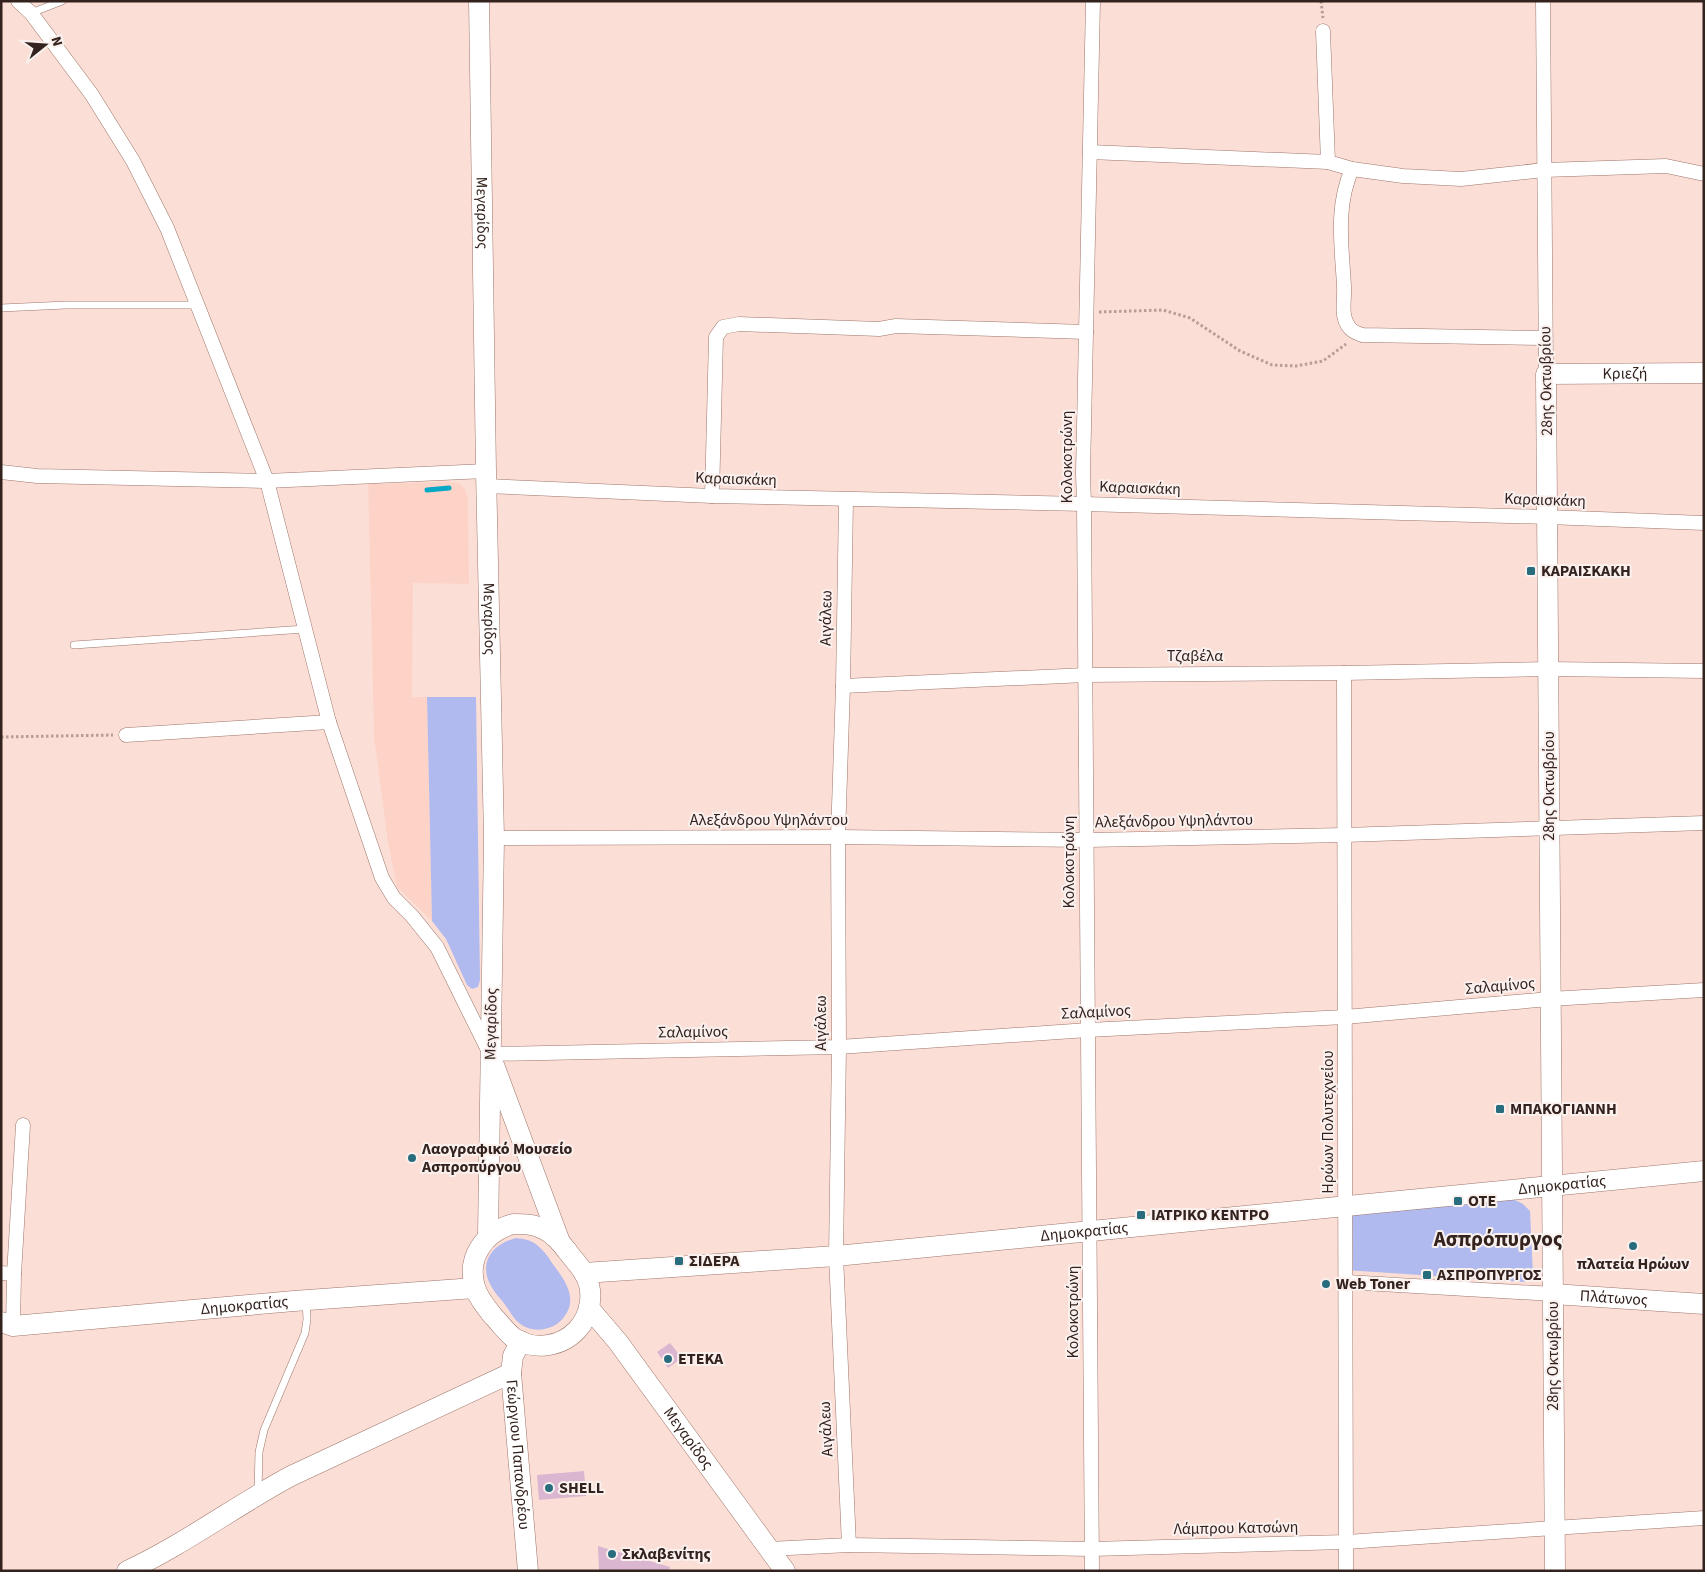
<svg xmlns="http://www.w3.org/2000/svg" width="1705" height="1572" font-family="'Source Sans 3',sans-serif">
<rect width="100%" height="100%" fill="#fbdfd7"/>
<path fill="#fed3c7" d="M368,480L379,484L447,482L459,483L464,488L468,498L469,584L413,583L412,697H427L432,921L397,887L388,843L374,737Z"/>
<g fill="#b1baee">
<path d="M427,697H476L480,980L478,987L472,989L467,985L446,939L432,921Z"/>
<path d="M1511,1198L1523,1204L1530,1211L1533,1275L1530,1280L1525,1282L1345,1270L1343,1210Z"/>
<path d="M516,1238C524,1239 531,1240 537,1245C543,1250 548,1256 552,1263C564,1279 579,1298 564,1317C554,1331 532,1334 519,1323C513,1318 508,1308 503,1302C499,1297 494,1292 491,1286C478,1263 492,1244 516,1238Z"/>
</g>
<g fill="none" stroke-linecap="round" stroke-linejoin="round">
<path stroke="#07a8c6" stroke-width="5" d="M427,490L449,488"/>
</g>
<g fill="#dbb6d0">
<path d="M670,1343L682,1358L668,1368L657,1352Z"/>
<path d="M584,1471L586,1496L539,1500L537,1475Z"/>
<path d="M598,1546L670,1567L669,1571H599Z"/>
</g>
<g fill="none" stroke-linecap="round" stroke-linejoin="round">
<defs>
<g id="lane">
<path d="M31,13L62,1"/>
<path d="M1,308L66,305H198"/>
<path d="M74,645L305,629"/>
<path d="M258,1491L259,1452L264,1430L305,1333L307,1319L306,1301"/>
</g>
<g id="street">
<path d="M18,1L31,13L92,95L133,161L167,228L267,481L329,722L382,878L394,898L412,916L437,947L490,1054L839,1047L1088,1030L1345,1017L1550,999L1704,990"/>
<path d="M1543,1L1546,374"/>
<path d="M1323,31L1328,162"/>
<path d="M1090,152L1328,162L1352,169L1403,176L1461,179L1544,170L1666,166L1704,174"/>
<path d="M1352,169C1335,207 1342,247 1344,286C1345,299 1340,316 1349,327C1352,332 1357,333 1362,335L1545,338"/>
<path d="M1,472L37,476L267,481L486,471"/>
<path d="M486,486L712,496L1084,504L1547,517L1704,523"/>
<path d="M712,496L716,337L723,327L739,324L879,329L896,326L1086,332"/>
<path d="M846,500L843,686L838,837L839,1047L836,1256L849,1545"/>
<path d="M1344,673L1346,1571"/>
<path d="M843,686L1086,675L1344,673L1548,669L1704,671"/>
<path d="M126,735L329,722"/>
<path d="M494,838L838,837L1087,840L1344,835L1704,823"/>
<path d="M1,1273L14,1274"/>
<path d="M1346,1282L1553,1294"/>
<path d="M13,1326L14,1274L23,1125"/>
<path d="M769,1549L849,1545L1092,1549L1346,1542L1704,1518"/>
<path d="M1092,1571L1084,504L1083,474L1093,1"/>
</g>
<g id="secondary">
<path id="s1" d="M479,1L486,471L494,838L488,1236"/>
<path d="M494,1065L560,1242"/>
<path d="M513,1224C524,1224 534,1224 543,1229C554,1234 561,1243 568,1252C573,1259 580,1266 584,1273C595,1291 591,1315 577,1330C561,1347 534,1351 514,1338C506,1332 500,1323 493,1316C486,1307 478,1298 475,1287C466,1257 485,1232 513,1224Z"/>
<path id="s2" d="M584,1273L836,1256L1704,1171"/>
<path id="s3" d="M1553,1294L1704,1304"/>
<path id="s4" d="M589,1308L618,1342L785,1571"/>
<path id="s5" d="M1,1322L13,1326L294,1301L475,1288"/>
<path id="s6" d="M521,1341L513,1356L511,1373L528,1571"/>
<path d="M127,1571C185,1544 235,1506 291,1476L511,1373"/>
<path id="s7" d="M1555,1571L1546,374L1704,373"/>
</g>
</defs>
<use href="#lane" stroke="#9e7569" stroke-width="8"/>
<use href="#street" stroke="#9e7569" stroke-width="15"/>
<use href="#secondary" stroke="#9e7569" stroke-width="21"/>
<g stroke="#b69e97" stroke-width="3" stroke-dasharray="2.5 2.5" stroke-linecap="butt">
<path d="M1321,1L1323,18"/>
<path d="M1099,312L1163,310L1190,318L1240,351L1272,365L1296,366L1323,361L1346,344"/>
<path d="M1,737L113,735"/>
</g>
<use href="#lane" stroke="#fff" stroke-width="7"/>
<use href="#street" stroke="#fff" stroke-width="14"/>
<use href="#secondary" stroke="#fff" stroke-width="20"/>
</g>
<g fill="#286c7d" stroke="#faf1ee" stroke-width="2">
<rect x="1526" y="566" width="10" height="10" rx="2.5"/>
<rect x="1495" y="1104" width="10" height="10" rx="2.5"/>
<circle cx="412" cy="1158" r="5"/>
<rect x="1453" y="1196" width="10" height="10" rx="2.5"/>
<rect x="1136" y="1210" width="10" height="10" rx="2.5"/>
<circle cx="1633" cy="1246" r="5"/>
<rect x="674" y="1256" width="10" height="10" rx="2.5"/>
<rect x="1422" y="1270" width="10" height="10" rx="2.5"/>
<circle cx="1326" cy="1284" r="5"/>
<circle cx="668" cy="1359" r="5"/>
<circle cx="549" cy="1488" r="5"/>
<circle cx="612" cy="1554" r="5"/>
</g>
<g text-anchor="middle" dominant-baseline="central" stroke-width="4" stroke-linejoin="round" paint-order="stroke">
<g font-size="16" fill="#33221d" stroke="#faf1ee">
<text stroke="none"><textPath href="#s1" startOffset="212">Μεγαρίδος</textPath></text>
<text stroke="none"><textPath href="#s7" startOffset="1276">Κριεζή</textPath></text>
<text transform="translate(1546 381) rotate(-91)">28ης Οκτωβρίου</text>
<text transform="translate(1067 457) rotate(-90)">Κολοκοτρώνη</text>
<text transform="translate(736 479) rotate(2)">Καραισκάκη</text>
<text transform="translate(1140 488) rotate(2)">Καραισκάκη</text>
<text transform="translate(1545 500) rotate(2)">Καραισκάκη</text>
<text transform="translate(826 618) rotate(-89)">Αιγάλεω</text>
<text stroke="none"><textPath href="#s1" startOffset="618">Μεγαρίδος</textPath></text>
<text x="1195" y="656">Τζαβέλα</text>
<text transform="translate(1549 786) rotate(-90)">28ης Οκτωβρίου</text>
<text x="769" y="820">Αλεξάνδρου Υψηλάντου</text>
<text transform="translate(1174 821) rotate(-1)">Αλεξάνδρου Υψηλάντου</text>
<text transform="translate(1069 862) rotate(-90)">Κολοκοτρώνη</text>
<text transform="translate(1500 986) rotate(-5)">Σαλαμίνος</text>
<text transform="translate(1096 1012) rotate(-3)">Σαλαμίνος</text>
<text transform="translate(821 1023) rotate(-90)">Αιγάλεω</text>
<text transform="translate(491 1024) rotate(-89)">Μεγαρίδος</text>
<text transform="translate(693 1032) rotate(-1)">Σαλαμίνος</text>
<text transform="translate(1328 1122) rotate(-90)">Ηρώων Πολυτεχνείου</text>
<text stroke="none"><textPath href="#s2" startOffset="982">Δημοκρατίας</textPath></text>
<text stroke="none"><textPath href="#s2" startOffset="502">Δημοκρατίας</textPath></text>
<text stroke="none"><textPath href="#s3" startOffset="61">Πλάτωνος</textPath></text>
<text stroke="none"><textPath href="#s5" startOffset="245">Δημοκρατίας</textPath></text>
<text transform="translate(1073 1312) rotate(-90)">Κολοκοτρώνη</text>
<text transform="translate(1553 1356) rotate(-90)">28ης Οκτωβρίου</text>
<text transform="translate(826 1429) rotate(-93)">Αιγάλεω</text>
<text stroke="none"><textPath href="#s4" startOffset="164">Μεγαρίδος</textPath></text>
<text stroke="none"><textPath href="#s6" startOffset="116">Γεώργιου Παπανδρέου</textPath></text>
<text transform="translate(1236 1528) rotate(-1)">Λάμπρου Κατσώνη</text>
</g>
<g font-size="16" font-weight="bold" fill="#33221d" stroke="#faf1ee" text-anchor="start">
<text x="1541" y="571">ΚΑΡΑΙΣΚΑΚΗ</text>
<text x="1510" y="1109">ΜΠΑΚΟΓΙΑΝΝΗ</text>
<text x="422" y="1149">Λαογραφικό Μουσείο<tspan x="422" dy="18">Ασπροπύργου</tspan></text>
<text x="1468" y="1201">ΟΤΕ</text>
<text x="1151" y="1215">ΙΑΤΡΙΚΟ ΚΕΝΤΡΟ</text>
<text x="689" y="1261">ΣΙΔΕΡΑ</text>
<text x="1633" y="1264" text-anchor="middle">πλατεία Ηρώων</text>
<text x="1437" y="1275">ΑΣΠΡΟΠΥΡΓΟΣ</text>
<text x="1336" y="1284">Web Toner</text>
<text x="678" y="1359">ΕΤΕΚΑ</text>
<text x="559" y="1488">SHELL</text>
<text x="622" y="1554">Σκλαβενίτης</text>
</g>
<g font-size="21" font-weight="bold" fill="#33221d" stroke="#faf1ee">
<text x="1498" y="1239">Ασπρόπυργος</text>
</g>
</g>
<rect width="1705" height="1572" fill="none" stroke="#33221d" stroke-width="5"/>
<g transform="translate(45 45) rotate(73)" stroke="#faf1ee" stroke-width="4" paint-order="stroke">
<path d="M0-4L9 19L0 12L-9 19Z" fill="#33221d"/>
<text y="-8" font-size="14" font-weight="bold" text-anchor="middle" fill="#33221d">N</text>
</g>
</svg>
